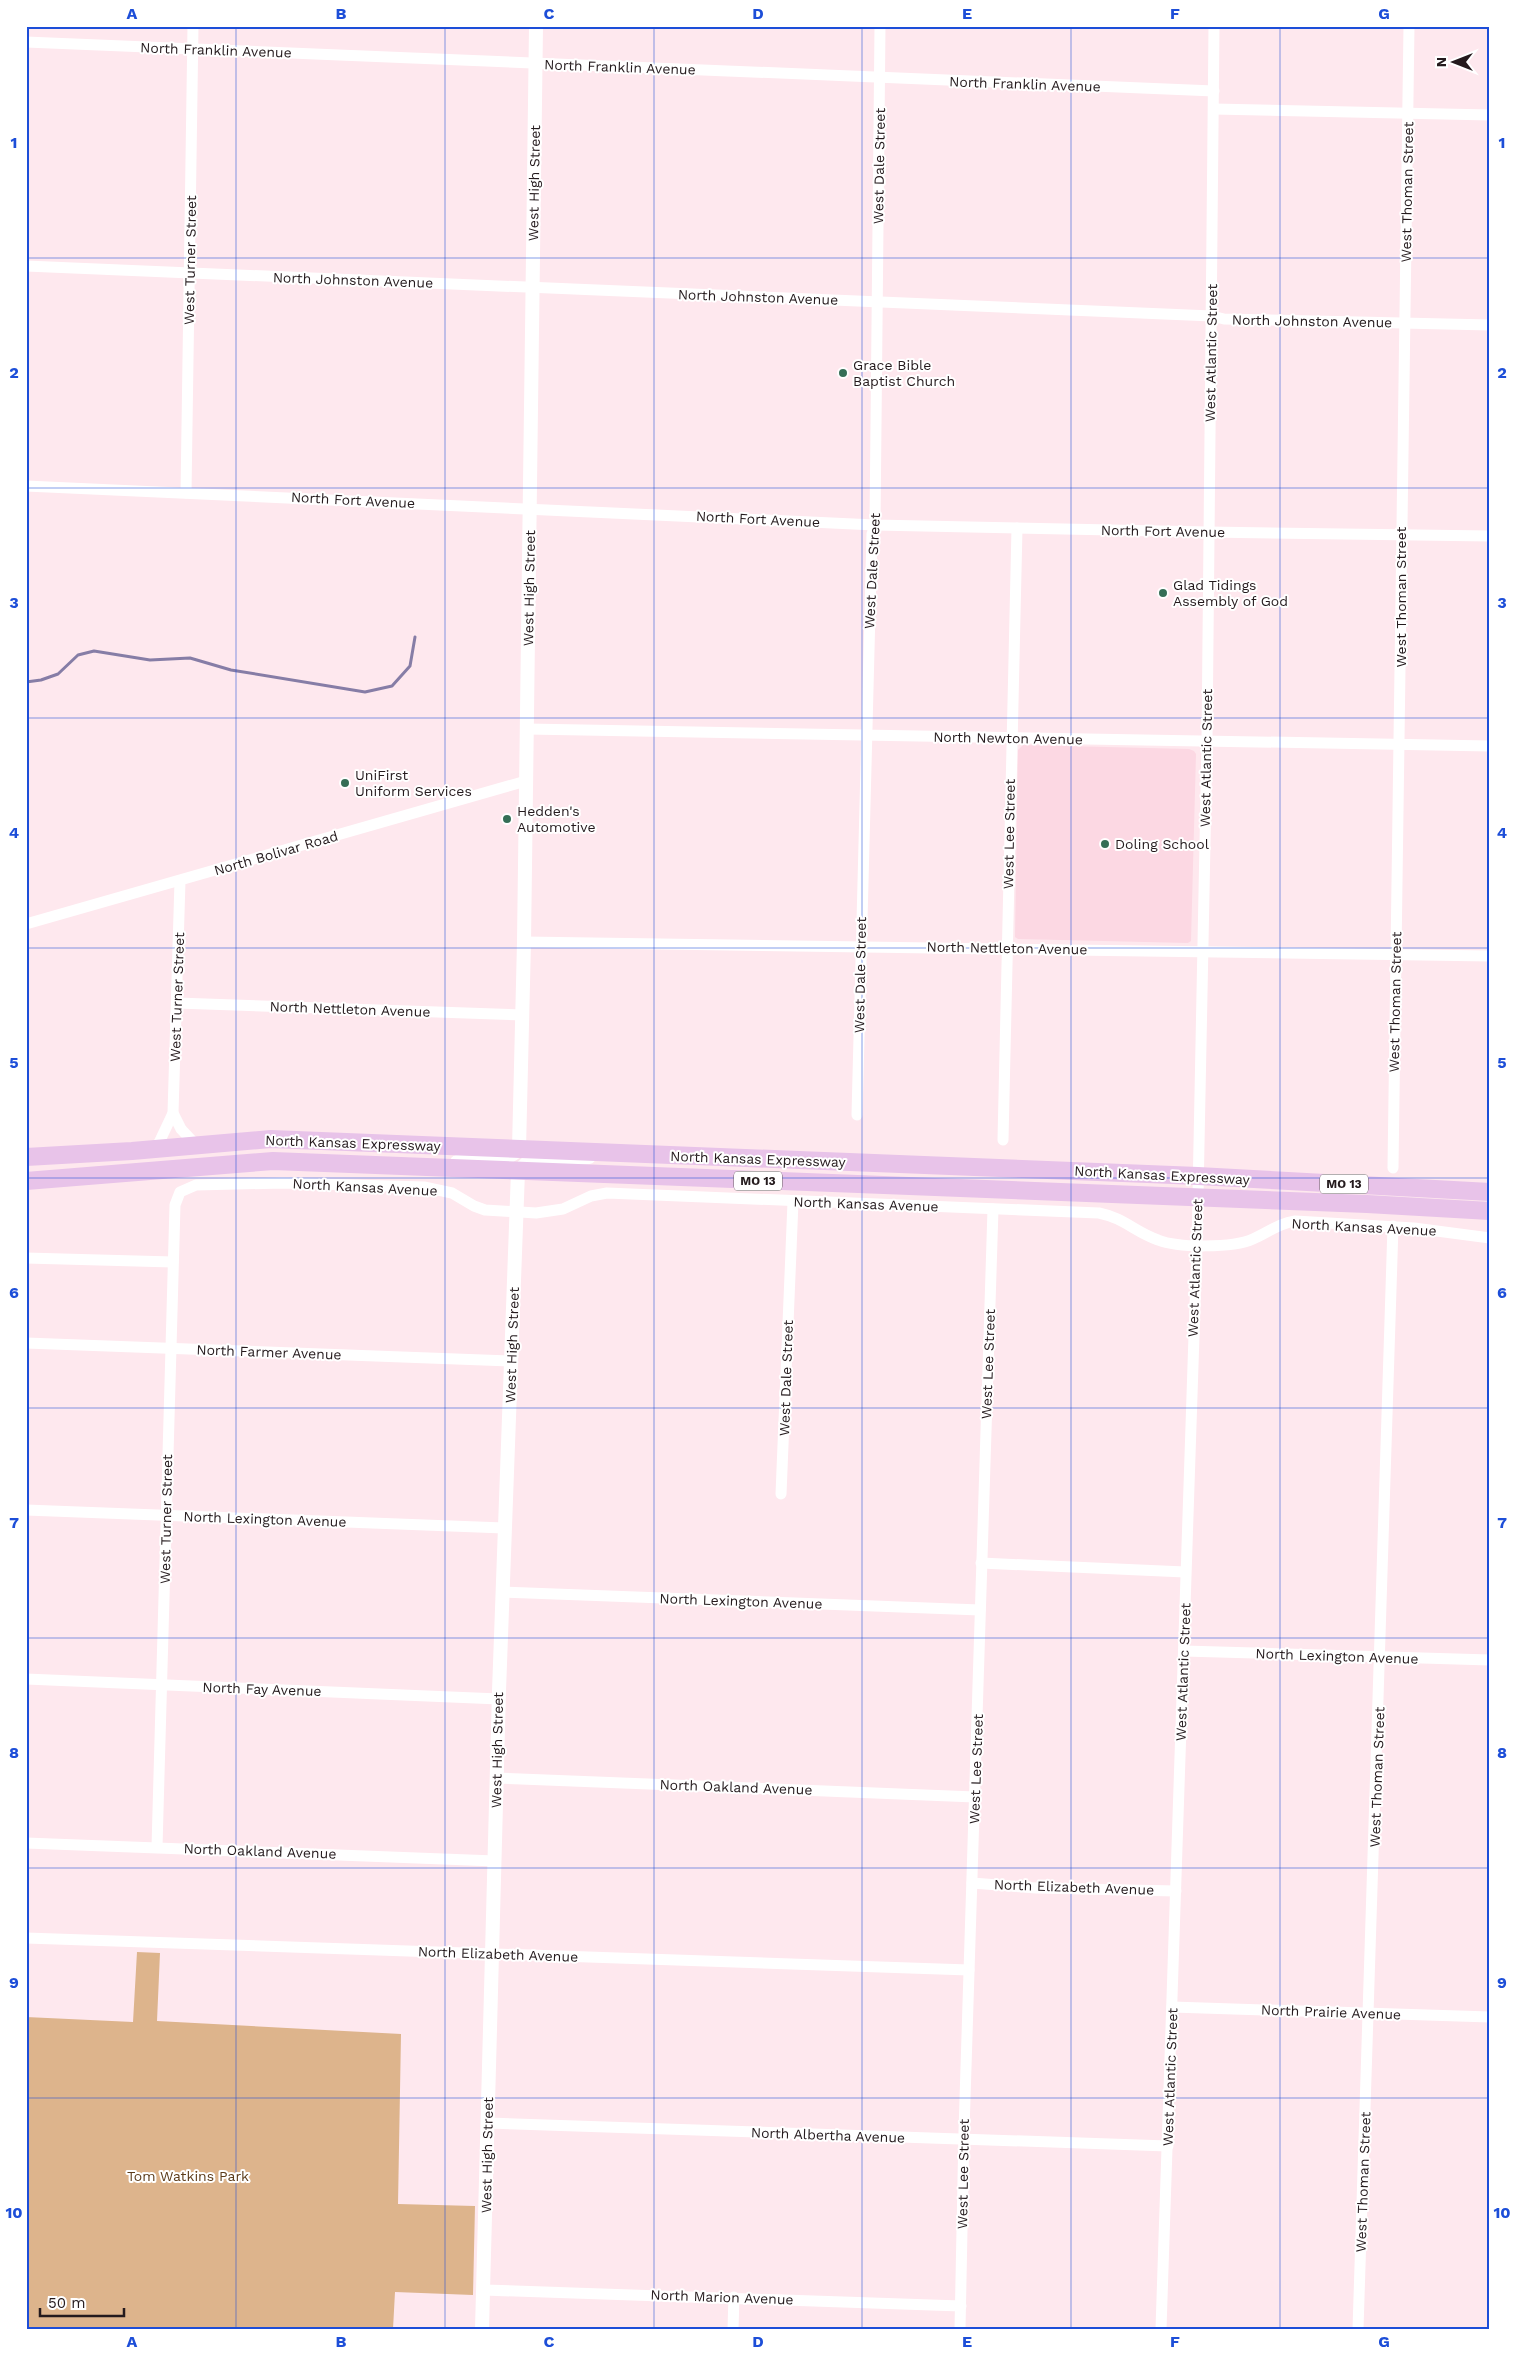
<svg xmlns="http://www.w3.org/2000/svg" width="1516" height="2355" font-family="'Work Sans',sans-serif">
<rect width="100%" height="100%" fill="#fee8ee"/>
<path fill="#fcd8e3" d="M1023,745L1189,749L1194,751L1196,754L1191,941L1188,943L1018,939L1015,937L1018,750Z"/>
<path fill="#ddb48c" d="M137,1952L160,1953L157,2021L401,2034L398,2204L475,2206L473,2295L395,2292L393,2329H26V2017L133,2022Z"/>
<g fill="none" stroke-linecap="round" stroke-linejoin="round">
<path stroke="#867da6" stroke-width="3" d="M26,682L41,680L58,674L78,655L94,651L150,660L190,658L231,670L365,692L392,686L410,666L415,637"/>
<g stroke="#fff" stroke-width="11">
<path d="M26,42L1214,91"/>
<path d="M1214,109L1490,115"/>
<path d="M26,266L1212,316L1224,319L1490,325"/>
<path d="M26,486L875,525L1208,532L1490,536"/>
<path d="M186,493L193,26"/>
<path d="M527,729L1490,746"/>
<path d="M26,924L526,781"/>
<path d="M524,942L1490,956"/>
<path d="M177,1003L522,1015"/>
<path d="M173,1113L181,1129L196,1145"/>
<path d="M857,1115L872,534L875,525L880,26"/>
<path d="M1003,1140L1017,528"/>
<path d="M156,1149L173,1113L180,881"/>
<path d="M1393,1168L1409,26"/>
<path d="M26,1258L173,1262"/>
<path d="M26,1343L512,1361"/>
<path d="M781,1494L793,1202"/>
<path d="M26,1510L504,1528"/>
<path d="M981,1563L1185,1572"/>
<path d="M502,1592L980,1610"/>
<path d="M1184,1651L1490,1660"/>
<path d="M26,1679L499,1699"/>
<path d="M497,1778L975,1797"/>
<path d="M26,1843L495,1861"/>
<path d="M157,1847L175,1205L180,1192L196,1185L283,1183L424,1187L452,1193L474,1206L485,1210L536,1213L563,1209L591,1196L607,1193L1099,1213C1124,1218 1135,1232 1158,1240C1178,1248 1233,1248 1253,1239C1267,1233 1279,1223 1295,1221L1414,1228L1490,1238"/>
<path d="M972,1883L1036,1888L1176,1891"/>
<path d="M26,1938L969,1970"/>
<path d="M1172,2007L1490,2017"/>
<path d="M489,2123L1168,2146"/>
<path d="M484,2290L961,2306"/>
<path d="M733,2329L734,2297"/>
<path d="M960,2329L964,2131L993,1209"/>
<path d="M1161,2329L1197,1245L1207,742L1214,26"/>
<path d="M1358,2329L1393,1226"/>
</g>
<g stroke="#fff" stroke-width="14">
<path d="M457,1162C476,1160 505,1165 519,1149L524,942L536,26"/>
<path d="M482,2329L499,1691L518,1171L528,1162L589,1157"/>
</g>
<g stroke="#e8c3e9" stroke-width="18">
<path d="M26,1157L132,1151L271,1139L1198,1176L1490,1192"/>
<path d="M26,1181L273,1161L1367,1204L1490,1211"/>
</g>
</g>
<path fill="none" stroke="#1d4ed8" stroke-width="1" stroke-opacity="0.55" d="M236,26V2329M445,26V2329M654,26V2329M862,26V2329M1071,26V2329M1280,26V2329M26,258H1490M26,488H1490M26,718H1490M26,948H1490M26,1178H1490M26,1408H1490M26,1638H1490M26,1868H1490M26,2098H1490"/>
<g fill="#356e56" stroke="#fff" stroke-width="2">
<circle cx="843" cy="373" r="5"/>
<circle cx="1163" cy="593" r="5"/>
<circle cx="345" cy="783" r="5"/>
<circle cx="507" cy="819" r="5"/>
<circle cx="1105" cy="844" r="5"/>
</g>
<g text-anchor="middle" dominant-baseline="central" stroke-width="4" stroke-linejoin="round" paint-order="stroke">
<g fill="#fff" stroke="#665f61" stroke-width="1">
<rect x="734" y="1171.5" width="48" height="19" rx="4"/>
<rect x="1320" y="1174.5" width="48" height="19" rx="4"/>
</g>
<g font-size="12" font-weight="bold" fill="#241a1d">
<text x="758" y="1181">MO 13</text>
<text x="1344" y="1184">MO 13</text>
</g>
<g font-size="14" fill="#241a1d" stroke="#fff">
<text transform="translate(216 50) rotate(2)">North Franklin Avenue</text>
<text transform="translate(620 67) rotate(2)">North Franklin Avenue</text>
<text transform="translate(1025 84) rotate(2)">North Franklin Avenue</text>
<text transform="translate(879 166) rotate(-89)">West Dale Street</text>
<text transform="translate(534 183) rotate(-89)">West High Street</text>
<text transform="translate(1407 192) rotate(-89)">West Thoman Street</text>
<text transform="translate(190 260) rotate(-89)">West Turner Street</text>
<text transform="translate(353 280) rotate(2)">North Johnston Avenue</text>
<text transform="translate(758 297) rotate(2)">North Johnston Avenue</text>
<text transform="translate(1312 321) rotate(1)">North Johnston Avenue</text>
<text transform="translate(1211 353) rotate(-89)">West Atlantic Street</text>
<text transform="translate(353 500) rotate(3)">North Fort Avenue</text>
<text transform="translate(758 519) rotate(3)">North Fort Avenue</text>
<text transform="translate(1163 531) rotate(1)">North Fort Avenue</text>
<text transform="translate(872 571) rotate(-87)">West Dale Street</text>
<text transform="translate(529 588) rotate(-89)">West High Street</text>
<text transform="translate(1401 597) rotate(-90)">West Thoman Street</text>
<text transform="translate(1008 738) rotate(1)">North Newton Avenue</text>
<text transform="translate(1206 758) rotate(-89)">West Atlantic Street</text>
<text transform="translate(1009 834) rotate(-89)">West Lee Street</text>
<text transform="translate(276 853) rotate(-16)">North Bolivar Road</text>
<text transform="translate(1007 948) rotate(1)">North Nettleton Avenue</text>
<text transform="translate(860 975) rotate(-89)">West Dale Street</text>
<text transform="translate(177 997) rotate(-88)">West Turner Street</text>
<text transform="translate(1395 1002) rotate(-89)">West Thoman Street</text>
<text transform="translate(350 1009) rotate(2)">North Nettleton Avenue</text>
<text transform="translate(353 1143) rotate(2)">North Kansas Expressway</text>
<text transform="translate(758 1159) rotate(2)">North Kansas Expressway</text>
<text transform="translate(1162 1175) rotate(3)">North Kansas Expressway</text>
<text transform="translate(365 1187) rotate(3)">North Kansas Avenue</text>
<text transform="translate(866 1204) rotate(2)">North Kansas Avenue</text>
<text transform="translate(1364 1227) rotate(3)">North Kansas Avenue</text>
<text transform="translate(1195 1268) rotate(-88)">West Atlantic Street</text>
<text transform="translate(512 1345) rotate(-88)">West High Street</text>
<text transform="translate(269 1352) rotate(2)">North Farmer Avenue</text>
<text transform="translate(988 1364) rotate(-88)">West Lee Street</text>
<text transform="translate(786 1378) rotate(-88)">West Dale Street</text>
<text transform="translate(166 1519) rotate(-89)">West Turner Street</text>
<text transform="translate(265 1519) rotate(2)">North Lexington Avenue</text>
<text transform="translate(741 1601) rotate(2)">North Lexington Avenue</text>
<text transform="translate(1337 1656) rotate(2)">North Lexington Avenue</text>
<text transform="translate(1183 1672) rotate(-88)">West Atlantic Street</text>
<text transform="translate(262 1689) rotate(2)">North Fay Avenue</text>
<text transform="translate(497 1750) rotate(-89)">West High Street</text>
<text transform="translate(976 1769) rotate(-88)">West Lee Street</text>
<text transform="translate(1377 1777) rotate(-88)">West Thoman Street</text>
<text transform="translate(736 1787) rotate(2)">North Oakland Avenue</text>
<text transform="translate(260 1851) rotate(2)">North Oakland Avenue</text>
<text transform="translate(1074 1887) rotate(2)">North Elizabeth Avenue</text>
<text transform="translate(498 1954) rotate(2)">North Elizabeth Avenue</text>
<text transform="translate(1331 2012) rotate(2)">North Prairie Avenue</text>
<text transform="translate(1170 2077) rotate(-88)">West Atlantic Street</text>
<text transform="translate(828 2135) rotate(2)">North Albertha Avenue</text>
<text transform="translate(487 2155) rotate(-89)">West High Street</text>
<text transform="translate(963 2174) rotate(-89)">West Lee Street</text>
<text transform="translate(1363 2182) rotate(-88)">West Thoman Street</text>
<text transform="translate(722 2297) rotate(2)">North Marion Avenue</text>
</g>
<g font-size="14" fill="#241a1d" stroke="#fff" text-anchor="start">
<text x="853" y="365">Grace Bible<tspan x="853" dy="16">Baptist Church</tspan></text>
<text x="1173" y="585">Glad Tidings<tspan x="1173" dy="16">Assembly of God</tspan></text>
<text x="355" y="775">UniFirst<tspan x="355" dy="16">Uniform Services</tspan></text>
<text x="517" y="811">Hedden's<tspan x="517" dy="16">Automotive</tspan></text>
<text x="1115" y="844">Doling School</text>
</g>
<g font-size="14" fill="#5c3b19" stroke="#fff">
<text x="188" y="2176">Tom Watkins Park</text>
</g>
</g>
<rect width="1516" height="2355" fill="none" stroke="#ffffff" stroke-width="55"/>
<g transform="translate(1454 62) rotate(270)" stroke="#ffffff" stroke-width="4" paint-order="stroke">
<path d="M0-4L9 19L0 12L-9 19Z" fill="#241a1d"/>
<text y="-8" font-size="14" font-weight="bold" text-anchor="middle" fill="#241a1d">N</text>
</g>
<path d="M40 2308v8h84v-8" fill="none" stroke="#241a1d" stroke-width="2.5"/>
<text x="48" y="2308" font-size="15" fill="#241a1d" stroke="#ffffff" stroke-width="4" paint-order="stroke">50 m</text>
<rect x="28" y="28" width="1460" height="2300" fill="none" stroke="#1d4ed8" stroke-width="2"/>
<g font-size="16" text-anchor="middle" font-weight="bold" fill="#1d4ed8">
<text x="132" y="19">A</text>
<text x="341" y="19">B</text>
<text x="549" y="19">C</text>
<text x="758" y="19">D</text>
<text x="967" y="19">E</text>
<text x="1175" y="19">F</text>
<text x="1384" y="19">G</text>
<text x="14" y="148">1</text>
<text x="1502" y="148">1</text>
<text x="14" y="378">2</text>
<text x="1502" y="378">2</text>
<text x="14" y="608">3</text>
<text x="1502" y="608">3</text>
<text x="14" y="838">4</text>
<text x="1502" y="838">4</text>
<text x="14" y="1068">5</text>
<text x="1502" y="1068">5</text>
<text x="14" y="1298">6</text>
<text x="1502" y="1298">6</text>
<text x="14" y="1528">7</text>
<text x="1502" y="1528">7</text>
<text x="14" y="1758">8</text>
<text x="1502" y="1758">8</text>
<text x="14" y="1988">9</text>
<text x="1502" y="1988">9</text>
<text x="14" y="2218">10</text>
<text x="1502" y="2218">10</text>
<text x="132" y="2347">A</text>
<text x="341" y="2347">B</text>
<text x="549" y="2347">C</text>
<text x="758" y="2347">D</text>
<text x="967" y="2347">E</text>
<text x="1175" y="2347">F</text>
<text x="1384" y="2347">G</text>
</g>
</svg>
